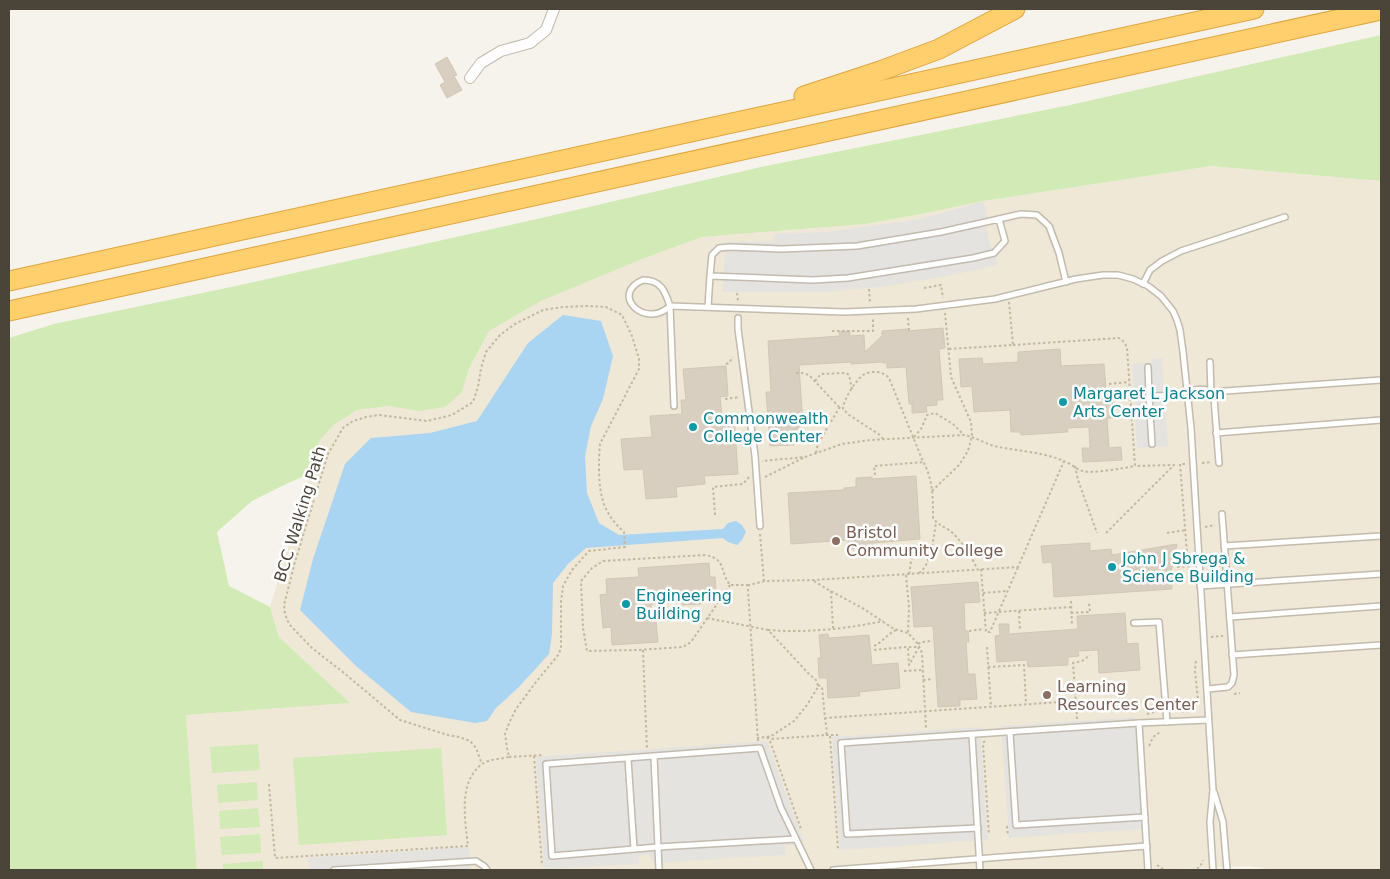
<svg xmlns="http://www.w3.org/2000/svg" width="1390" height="879" font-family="'DejaVu Sans',sans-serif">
<rect width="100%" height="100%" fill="#f6f3ec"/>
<path fill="#efe8d6" d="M1211,166L1381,181V870H1274L1249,866L1153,870H197L186,715L350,703L279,637L270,607L320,440L335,424L357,410L389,406L418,411L462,392L469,370L489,331L565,287L702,237L865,224L921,214L983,201Z"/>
<g fill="#d2eab5">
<path d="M1381,35V181L1211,166L983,201L921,214L865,224L702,237L642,259L541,301L489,331L469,369L462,392L445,407L418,411L389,406L357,410L335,424L320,440L309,474L286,484L252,501L217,532L229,586L270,607L279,637L350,703L186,715L197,870H9V338L54,324L236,286L537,219L761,167L1070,105Z"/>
<path d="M258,744L260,770L212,773L210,747Z"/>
<path d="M441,748L447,835L299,845L293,758Z"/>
<path d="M257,782L258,800L218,803L217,785Z"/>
<path d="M258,808L260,827L220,829L219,811Z"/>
<path d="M260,834L261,853L222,855L220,837Z"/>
<path d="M263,861V870H223V864Z"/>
</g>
<g fill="#e5e3e0">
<path d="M983,201L987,213L985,222L990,245L994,253L998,265L957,274L889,286L829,292H722L726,242L773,241L774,234L828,232L922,219Z"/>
<path d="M1153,358H1162L1168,446L1137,448L1132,364L1153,362Z"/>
<path d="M1135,717L1143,829L1009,838L1001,726Z"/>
<path d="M980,727L988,840L840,850L832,737Z"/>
<path d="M767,741L804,842L790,845H785L786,855L654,863L649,855H639V864L544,869L536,757Z"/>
<path d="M469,847L471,870H309L308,858Z"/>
</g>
<path fill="#a9d4f2" d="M563,315L601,321L613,356L603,399L591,426L585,456L587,493L599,523L619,535L723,529L728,523L736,521L742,525L746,532L742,540L737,545L728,542L723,538L586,548L568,564L553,583L552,634L549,654L518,688L496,708L487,721L475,723L411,712L356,666L300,610L313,559L345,464L371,438L430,433L477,421L528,343Z"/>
<g fill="#d8cfc1" stroke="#d3c7b4">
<path d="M447,57L457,75L454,76L462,90L447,98L440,85L445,82L435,64Z"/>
<path d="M943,328L945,348L939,349L943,400H937V405L926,406L927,412L912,413V404H909L906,367L887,368V363H883L882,362L851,364V362L799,365L803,425H799V429L793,430L794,445L770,446L766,392H771L768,341L840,336L839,332L850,331V336L864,335L865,352L882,336V331L907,329V331Z"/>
<path d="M1060,349L1061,366L1104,364L1106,389H1112L1113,418H1107L1109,448L1121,447L1122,460L1083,462L1082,448H1090L1089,427L1067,428L1068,432L1021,435L1020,432H1011L1010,410L974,412L972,386L961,387L959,359L982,358L983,364L1018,362V352Z"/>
<path d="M726,366L728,396L720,397L722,416L734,415L738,474L704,476L705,484L676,487L677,497L646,499L643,469L624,470L621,439L652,437L650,416L682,414L681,400H686L683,369Z"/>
<path d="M916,476L920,539L873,543V547L848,549V540L791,544L788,493L844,490V488L856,487V478L872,477V479Z"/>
<path d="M1090,543V551L1111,549L1112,555L1177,544L1171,572L1172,589L1054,597L1052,562L1043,563L1041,546Z"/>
<path d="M709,563L710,577H715L716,592L701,593V604L682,605V601L651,604L652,622H656L658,642L612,645L611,627L603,628L600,595L607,594L606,579L639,577L638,568Z"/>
<path d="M978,582L980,602L964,603L965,631H968L969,642H966L968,674H975L977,699L960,700V706L938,707L933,626L914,627L911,587Z"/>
<path d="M1125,613L1127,644L1138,643L1140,670L1099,673L1098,650L1078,651L1079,656L1068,657V665L1028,667L1027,660L997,662L995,636L1000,635L999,624H1009V634L1078,629L1077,616Z"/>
<path d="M828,634L829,638L869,635L872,665L898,663L900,688L859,692L860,696L828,698L827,678H819L818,658H821L819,635Z"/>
</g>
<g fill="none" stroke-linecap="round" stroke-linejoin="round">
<defs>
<g id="lane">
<path d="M999,219L1021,214L1037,215L1049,226L1059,253L1066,282"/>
<path d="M643,280C661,280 665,291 670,306C645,330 609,294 643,280Z"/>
<path d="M1143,284L1150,270L1162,261L1181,251L1285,217"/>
<path d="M708,307L710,276L813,280L848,278L973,258L994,253L1005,241L999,219L941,232L857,246L781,249L730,247L719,248L712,255L710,276"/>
<path d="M738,318V329L755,456L760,526"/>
<path d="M1210,362L1211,392L1381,380"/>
<path d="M1148,367L1149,396"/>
<path d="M1187,391C1199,390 1208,385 1214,398L1219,463"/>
<path d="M674,406L670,306L844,312L916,309L995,299L1076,279L1103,275H1118L1133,279L1148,286L1161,296L1173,311L1177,320L1180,330L1183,352L1191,428L1213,790L1210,822L1213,870"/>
<path d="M1216,433L1381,420"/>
<path d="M1152,444L1149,396L1188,395"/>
<path d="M1224,546L1381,536"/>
<path d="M1200,586L1381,574"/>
<path d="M1230,617L1381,606"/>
<path d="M1134,623L1159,622L1167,722"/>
<path d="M1232,655L1381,645"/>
<path d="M1207,689L1228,687L1232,683L1234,675L1222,514"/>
<path d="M1139,723L1148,870"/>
<path d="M1010,733L1016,825L1145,817"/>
<path d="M972,735L980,870"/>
<path d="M654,757L659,870"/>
<path d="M628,759L634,849"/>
<path d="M1214,792L1223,822L1227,870"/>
<path d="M978,828L847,834L841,743L1139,723L1208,720"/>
<path d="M796,839L658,847L552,856L546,764L760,748L781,808L811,870"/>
<path d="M334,870L476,861L484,866L487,870"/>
<path d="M833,870L1147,846"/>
</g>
<path id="street" d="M470,78L481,63L501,51L530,43L546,30L554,9"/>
<g id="highway">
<path d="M804,96L880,71L939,49L1015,9"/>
<path d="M9,281L1254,9"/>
<path d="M9,311L1381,10"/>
</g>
</defs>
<use href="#lane" stroke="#c2bbae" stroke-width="8"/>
<use href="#street" stroke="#c2bbae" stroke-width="12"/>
<use href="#highway" stroke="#e0a43c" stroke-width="21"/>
<g stroke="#c4b79f" stroke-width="2" stroke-dasharray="2.5 2.5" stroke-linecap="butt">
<path d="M924,288L941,285L943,298"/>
<path d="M869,289L870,303"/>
<path d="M737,293L738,301"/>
<path d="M908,318L909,331"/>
<path d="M832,331H873V319"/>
<path d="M1013,345L1119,338L1123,341L1127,347L1135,466C1124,468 1091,474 1083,471C1077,470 1072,464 1065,462"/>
<path d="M949,349L1013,345L1009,302"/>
<path d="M726,364L729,363L733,357"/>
<path d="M796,373H802L809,375L839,407"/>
<path d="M815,381L821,374L846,373L849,375L852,389"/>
<path d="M1109,384L1129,382"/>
<path d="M725,399L740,397"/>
<path d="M914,437L921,429L927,415L935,413L953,424L964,435"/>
<path d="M883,439L880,435L849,415L843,409C843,400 856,380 863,375C871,370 883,371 889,378L922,459C933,479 933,496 933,518C938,525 943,526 949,530C959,537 973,558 977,569"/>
<path d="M816,453L818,443L840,407"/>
<path d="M1202,463L1212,462"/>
<path d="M1185,464H1180L1188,566L1191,578"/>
<path d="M1075,466L1078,480L1097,533"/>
<path d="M875,475L874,466L924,462"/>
<path d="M765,477L803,458"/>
<path d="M932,491L959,465L968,451L972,436L971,422L951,377L945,313"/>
<path d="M715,515L713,487L743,484L749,477"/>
<path d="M1205,527L1215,525"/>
<path d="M1106,533L1174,465L1135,466"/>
<path d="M1167,533L1186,530"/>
<path d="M760,534L764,581"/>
<path d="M1207,565L1217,564"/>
<path d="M1177,567L1192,566"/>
<path d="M981,569L986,632H990L1018,567"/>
<path d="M919,573C931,566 934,535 936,522"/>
<path d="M909,574L912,556V546"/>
<path d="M906,575L909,608L908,633L918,644L922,653L926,728"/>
<path d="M814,581L827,589L864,609L894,629L908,633"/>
<path d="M730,585L691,642L683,647L638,650L587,651L583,628L581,581L592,568L603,561L705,555C727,559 719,571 730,585H749"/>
<path d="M831,591L833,628"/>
<path d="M983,593L1007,591"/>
<path d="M1071,601L1072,626"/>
<path d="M1019,611L1020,631"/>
<path d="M984,613L1071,607"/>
<path d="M1071,613L1090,612L1089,603"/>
<path d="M707,618L768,630L808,673L817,681L818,687L807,705L794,721L773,735L767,737L757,738"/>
<path d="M768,630C806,633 846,629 883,621"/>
<path d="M969,631L984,629"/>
<path d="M1211,637L1223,636"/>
<path d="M918,644L922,642L931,641"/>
<path d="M874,646C882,643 887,634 896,630"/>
<path d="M987,647L991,707"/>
<path d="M643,650L647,750"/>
<path d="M874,650L906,647H919L909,665L908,647"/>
<path d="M988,667L1024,665L1026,704"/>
<path d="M904,671L923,670"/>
<path d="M923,680L933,679"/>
<path d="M818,685L822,687L825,718L1076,701"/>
<path d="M1234,694L1240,693"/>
<path d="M1176,711L1188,712L1192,710L1195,706L1198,700L1195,671L1196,660"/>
<path d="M1147,714L1154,712"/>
<path d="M1077,719L1073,663L1082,661L1090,655"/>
<path d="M826,735H838"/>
<path d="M830,736L838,849"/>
<path d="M767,737L770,741L801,829"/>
<path d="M767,737L772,739L826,735L827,732L825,718"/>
<path d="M758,741L748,590L749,585L765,581L814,580L1018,567L1064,461C1043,452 1017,451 994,446C984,443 975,437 964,435L870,440L842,444L805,457L762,461"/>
<path d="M985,741L983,743L989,835"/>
<path d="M1149,746C1152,739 1154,734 1162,732"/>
<path d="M534,756L542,866"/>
<path d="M509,757L544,755"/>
<path d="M269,784L275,858L468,846C465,820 458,782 482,764C489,759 501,759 509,757L507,748L505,734L510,721L516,709L536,682L559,654L561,647V602L563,586L572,570L589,551L625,547L624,532C604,514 600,498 599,472C599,462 599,453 600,444L639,369V359L632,336L622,315L606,307L586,306L563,307L543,310L515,324L500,335L486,352L481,368L478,387L473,402L452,415L427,421L379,415L366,417L353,421L343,428L328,454L295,562L284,605L285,614L289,624L312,648L344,673L400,720L448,735L459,737L470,741L476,748L482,764"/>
<path d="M1007,826L1008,836"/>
<path d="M1157,865L1164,870"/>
<path d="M1187,870C1196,870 1200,869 1203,860"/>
</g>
<use href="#lane" stroke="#fff" stroke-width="5"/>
<use href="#street" stroke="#fff" stroke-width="10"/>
<use href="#highway" stroke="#ffcf6e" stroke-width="19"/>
</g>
<g fill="#0f9aa8" stroke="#fff" stroke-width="2">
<circle cx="1063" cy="402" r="5"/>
<circle cx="693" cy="427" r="5"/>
<circle cx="1112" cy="567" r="5"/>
<circle cx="626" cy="604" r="5"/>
</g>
<g fill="#8d6e63" stroke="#fff" stroke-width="2">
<circle cx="836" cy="541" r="5"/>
<circle cx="1047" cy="695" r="5"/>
</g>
<g text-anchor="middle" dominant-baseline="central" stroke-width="5" stroke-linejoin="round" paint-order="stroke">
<g font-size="16" fill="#0d838f" stroke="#fff" text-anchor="start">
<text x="1073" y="393">Margaret L Jackson<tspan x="1073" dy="18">Arts Center</tspan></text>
<text x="703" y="418">Commonwealth<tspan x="703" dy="18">College Center</tspan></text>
<text x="1122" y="558">John J Sbrega &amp;<tspan x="1122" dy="18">Science Building</tspan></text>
<text x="636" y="595">Engineering<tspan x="636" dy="18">Building</tspan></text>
</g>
<g font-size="16" fill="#4b4439" stroke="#fff">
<text transform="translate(300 514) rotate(-73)">BCC Walking Path</text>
</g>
<g font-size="16" fill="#785e54" stroke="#fff" text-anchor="start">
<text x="846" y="532">Bristol<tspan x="846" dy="18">Community College</tspan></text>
<text x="1057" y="686">Learning<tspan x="1057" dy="18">Resources Center</tspan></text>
</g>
</g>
<rect width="1390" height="879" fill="none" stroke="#4b4439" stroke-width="20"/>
</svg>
